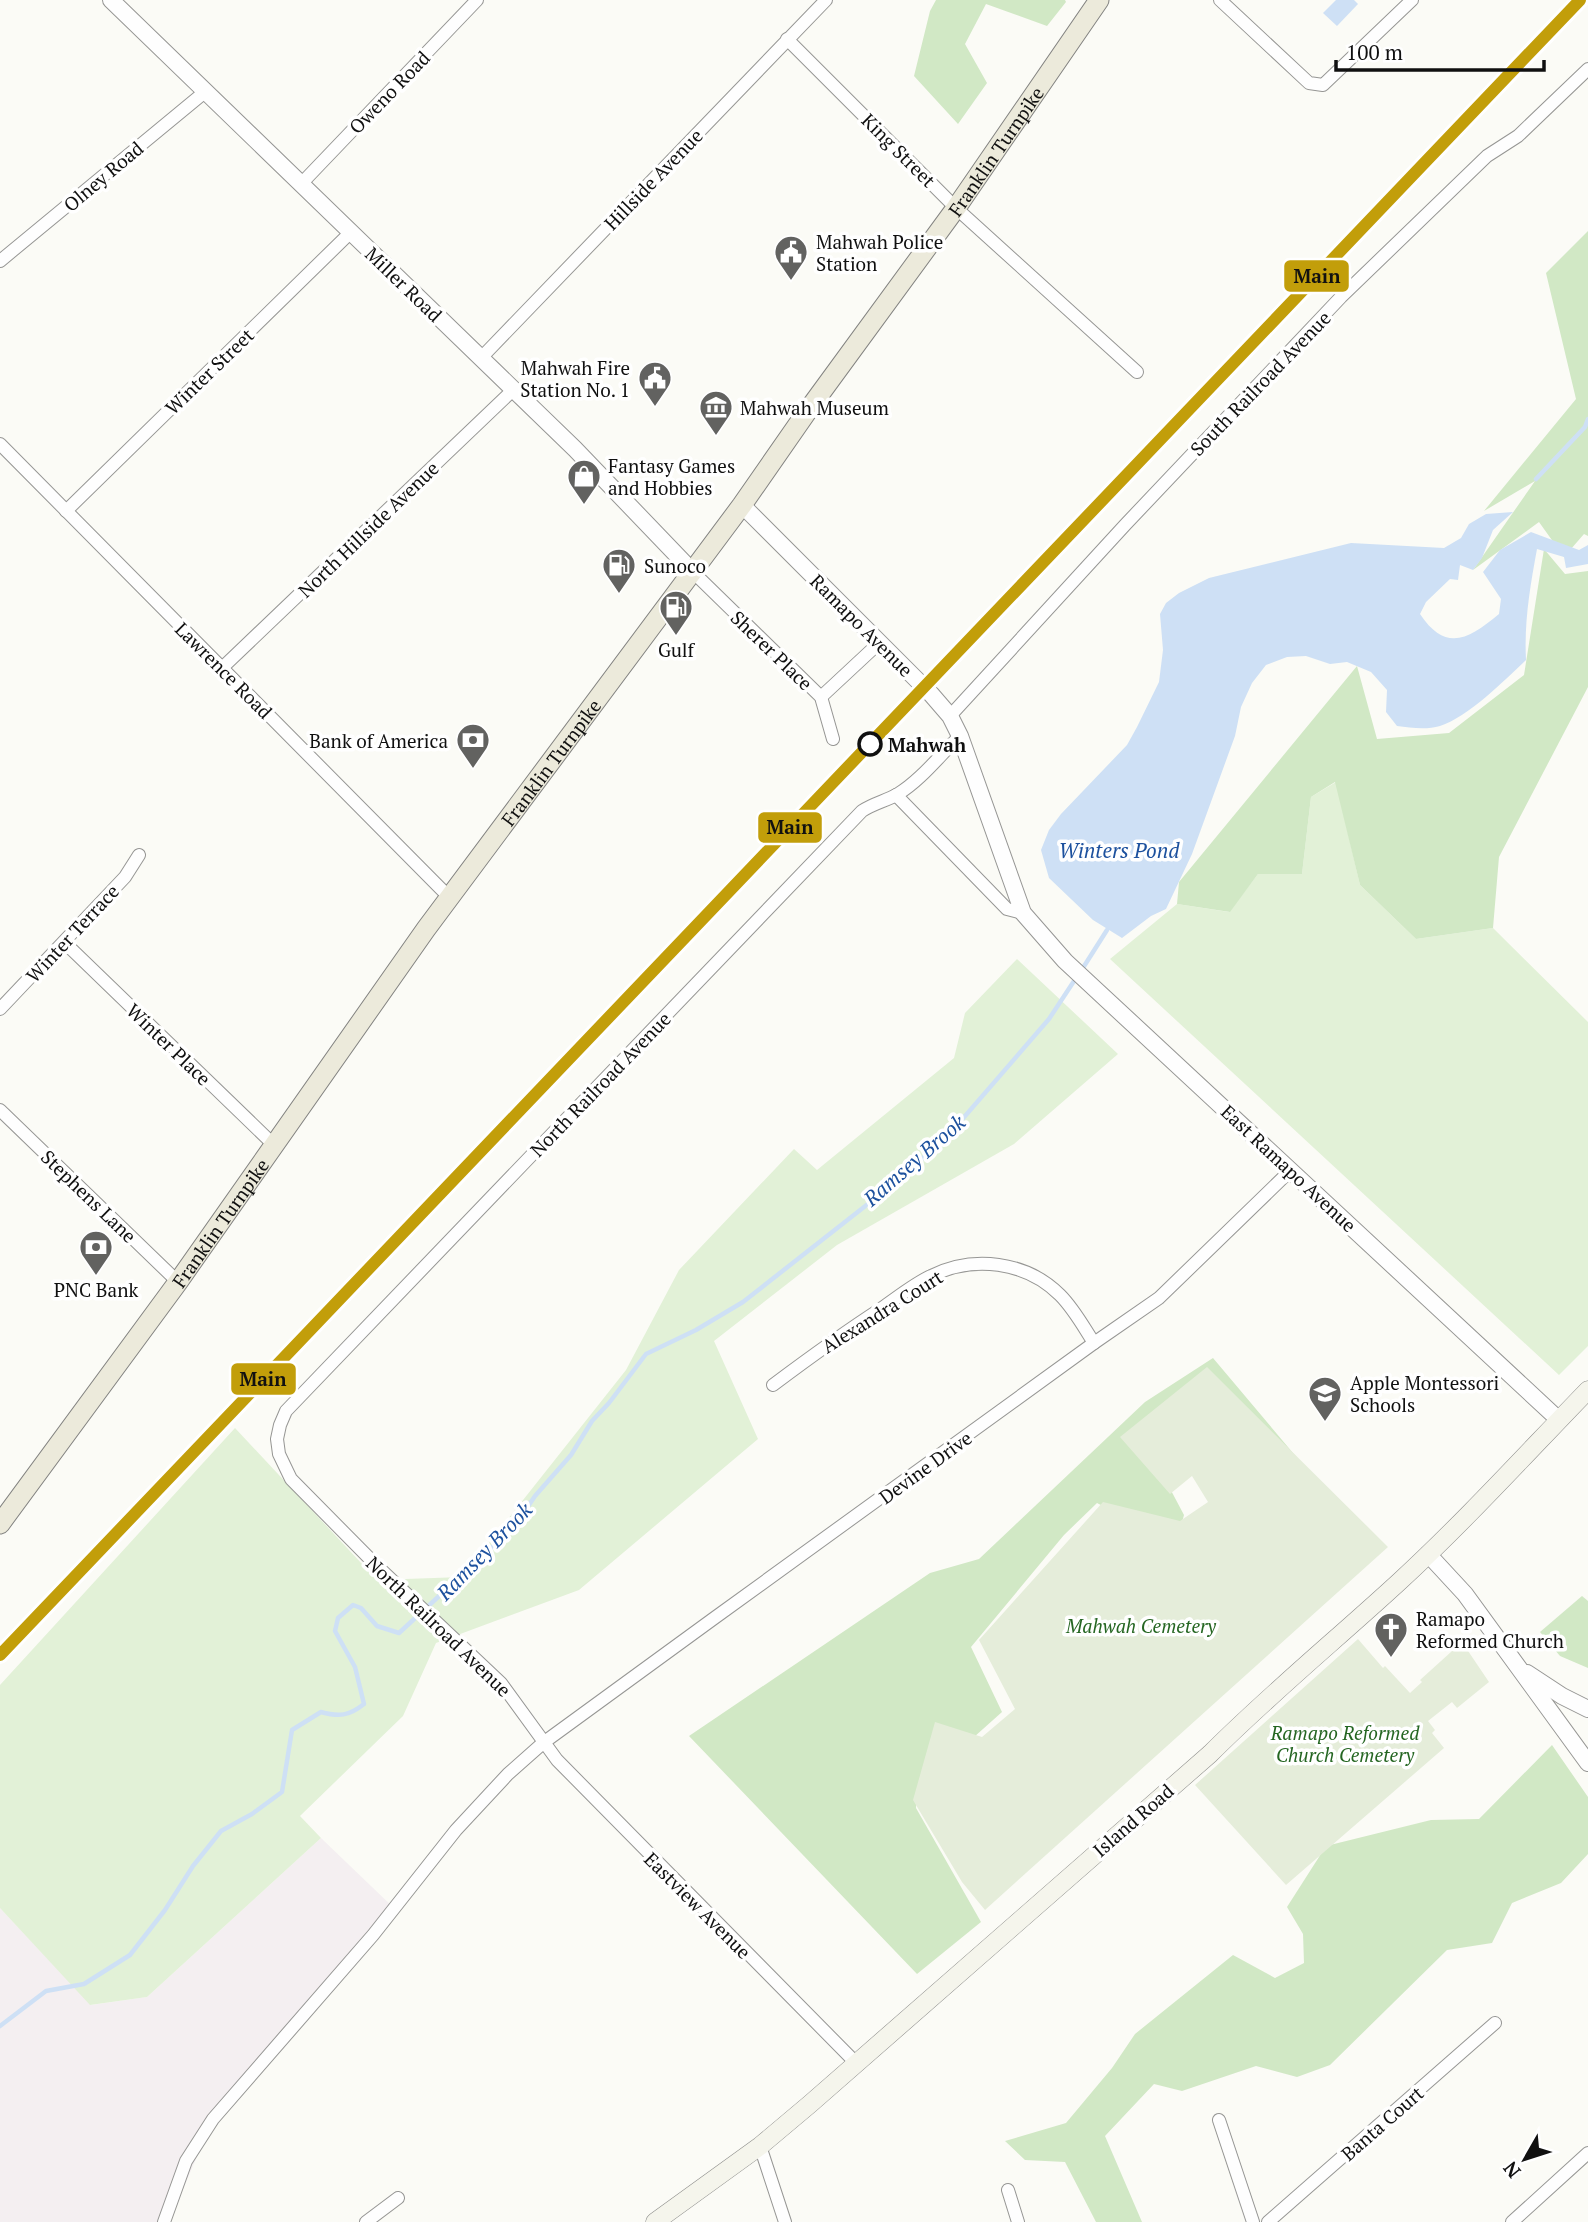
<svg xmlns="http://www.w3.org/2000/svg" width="1588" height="2222" font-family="'PT Serif',serif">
<rect width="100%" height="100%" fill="#fbfbf6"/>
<path fill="#f4eff1" d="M321,1838L397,1911L205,2138L169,2222H0V1908L91,2005L147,1997Z"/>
<g fill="#e2f1d7">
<path d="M1336,782L1360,885L1416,939L1493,928L1588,1022V1346L1559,1375L1110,959L1177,904L1229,912L1258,874H1302L1311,797Z"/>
<path d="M1017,959L1118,1054L1014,1144L837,1245L714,1341L758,1439L579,1590L436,1643L403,1716L300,1816L321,1838L147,1997L90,2005L0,1908V1685L235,1428L377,1580L462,1577L626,1370L679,1270L794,1149L817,1170L954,1058L965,1013Z"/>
</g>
<g fill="#d1e8c5">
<path d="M936,0H1065L1066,2L1047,26L986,4L965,44L987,83L958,124L914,76L930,11Z"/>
<path d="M1588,231V536L1584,534L1564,557L1539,522L1473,570L1535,481L1484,511L1576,399L1546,273Z"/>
<path d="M1544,549L1565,574L1588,571V687L1499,857L1493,928L1416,939L1360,885L1335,782L1311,797L1302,874H1258L1230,912L1177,904L1179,882L1357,666L1377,739L1449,733L1524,675Z"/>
<path d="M1213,1358L1341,1510L1194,1420L1166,1481L1184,1515L1179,1533L1158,1535L1097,1503L1064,1535L971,1647L1002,1712L917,1788L916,1808L981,1922L917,1974L689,1736L930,1573L979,1559L1145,1402Z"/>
<path d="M1582,1596L1588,1601V1668L1560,1656L1540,1632Z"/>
<path d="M1552,1745L1588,1797V1854L1561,1883L1512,1903L1492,1943L1447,1950L1330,2065L1297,2077L1256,2066L1182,2091L1154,2084L1105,2136L1142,2222H1096L1065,2162L1025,2160L1005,2141L1066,2123L1112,2068L1135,2034L1233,1955L1275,1978L1304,1963L1303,1934L1287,1907L1326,1846L1431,1820L1479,1819Z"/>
</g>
<g fill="#e5edda">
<path d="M1207,1367L1388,1547L985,1910L962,1882L913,1800L935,1722L982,1737L1015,1709L979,1640L1103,1502L1180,1521L1208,1502L1192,1476L1170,1494L1120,1437Z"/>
<path d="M1358,1639L1383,1668L1385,1666L1410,1693L1422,1682L1420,1680L1462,1642L1489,1682L1457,1708L1452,1702L1428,1721L1435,1730L1432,1733L1444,1748L1286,1885L1195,1785Z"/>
</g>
<g fill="#cee0f5">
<path d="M1336,0H1354L1358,4L1337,26L1323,13Z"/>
<path d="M1513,512L1493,530L1482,558L1473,570L1460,565L1458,580L1450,579L1426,602L1420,614C1446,653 1469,639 1499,614L1501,599L1483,572L1500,550L1531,532L1579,550L1588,545V564L1566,568L1564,557L1537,549C1530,587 1524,622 1526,660C1505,680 1468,717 1440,726C1427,730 1411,728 1397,726L1386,712L1387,690L1371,672L1347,662L1330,664L1306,656L1287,657L1266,665L1252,683L1241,707L1235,736L1192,854L1166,909L1151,916L1122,938L1093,920L1049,878L1041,850L1049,830L1061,814L1127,745L1137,727L1159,682L1163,650L1160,614L1166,603L1179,593L1209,578L1351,543L1444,548L1461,538L1469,524L1486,514Z"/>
</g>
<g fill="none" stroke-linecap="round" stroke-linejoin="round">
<g stroke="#cee0f5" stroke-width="4.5">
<path d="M1536,479L1585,427L1588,419"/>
<path d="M1081,971L1107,930"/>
<path d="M0,2026L46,1991L84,1984L130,1955L165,1910L193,1866L221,1831L252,1814L282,1792L292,1730L321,1712C339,1717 349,1716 364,1704L355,1667L335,1631L338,1618L353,1605L361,1608L377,1626L399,1633L514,1527L535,1496L571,1455L592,1421L609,1403L646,1354L696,1330L743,1302L887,1189L946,1138L1049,1019L1076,978"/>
</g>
<defs>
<g id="minor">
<path d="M1220,0L1309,83L1323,85L1412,0"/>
<path d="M787,39L956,208L1137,372"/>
<path d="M301,184L477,0"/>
<path d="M0,261L206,91"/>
<path d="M481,358L826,0"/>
<path d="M0,444L449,897"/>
<path d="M66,511L351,232"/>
<path d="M693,572L821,697L833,739"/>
<path d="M222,668L513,390"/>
<path d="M821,697L879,643"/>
<path d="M950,716L1125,525L1341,297L1487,156L1518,136L1588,69"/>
<path d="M896,795L1007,909L1023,913"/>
<path d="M64,942L274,1145"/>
<path d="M0,1009L125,877L139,855"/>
<path d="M0,1110L178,1282"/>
<path d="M773,1385C809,1358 845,1332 882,1308C898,1297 914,1284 931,1276C973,1255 1026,1261 1060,1295C1074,1309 1083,1326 1094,1343"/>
<path d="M857,2064L557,1760L501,1683L375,1564L291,1479L279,1454L277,1439L280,1425L286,1411L862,811C874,803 886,801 898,794C921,780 940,755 960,736"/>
<path d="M1219,2120L1253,2222"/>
<path d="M760,2146L785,2222"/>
<path d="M1008,2190L1018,2222"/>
<path d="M164,2222L186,2161L213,2119L373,1935L456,1830L508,1774L543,1743L713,1619L1094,1343L1159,1298L1291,1170"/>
<path d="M366,2222L398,2198"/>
<path d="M1268,2222L1495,2023"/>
<path d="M1512,2222L1588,2153"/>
</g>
<g id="tertiary">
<path d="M111,0L575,449L693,572"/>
<path d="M742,505L931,694L950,716L960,736L1023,913L1065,961L1559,1420"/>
<path d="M1428,1554L1465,1594L1588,1763"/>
<path d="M1527,1673L1562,1696L1588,1709"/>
</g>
<path id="secondary" d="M655,2222L760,2146L810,2104L1210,1754C1271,1693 1337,1639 1400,1581C1466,1520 1526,1454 1588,1390"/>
<g id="primary">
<path id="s1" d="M0,1524L178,1282L426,929L742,505L806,413L956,208L1099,0"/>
</g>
</defs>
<use href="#minor" stroke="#969694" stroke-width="14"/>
<use href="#tertiary" stroke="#969694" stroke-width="18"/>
<use href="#secondary" stroke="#8c8c8a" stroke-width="19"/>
<use href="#primary" stroke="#838381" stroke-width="21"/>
<use href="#minor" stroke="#fefefe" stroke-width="12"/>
<use href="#tertiary" stroke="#fefefe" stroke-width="16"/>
<use href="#secondary" stroke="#f5f5ec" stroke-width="18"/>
<use href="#primary" stroke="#eceadb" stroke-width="19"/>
<defs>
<path id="rail-1" d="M0,1655L1580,0"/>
</defs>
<use href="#rail-1" stroke="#fff" stroke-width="18"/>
<use href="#rail-1" stroke="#c29e0a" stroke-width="12"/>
</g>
<defs>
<symbol id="civic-pin" viewBox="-11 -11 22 30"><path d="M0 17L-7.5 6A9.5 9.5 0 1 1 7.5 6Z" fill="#626260" stroke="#fff"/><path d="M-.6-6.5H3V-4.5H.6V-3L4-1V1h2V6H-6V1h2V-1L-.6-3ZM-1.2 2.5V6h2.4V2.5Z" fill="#fff"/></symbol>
<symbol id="museum-pin" viewBox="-11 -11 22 30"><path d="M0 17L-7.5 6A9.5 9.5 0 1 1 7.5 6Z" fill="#626260" stroke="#fff"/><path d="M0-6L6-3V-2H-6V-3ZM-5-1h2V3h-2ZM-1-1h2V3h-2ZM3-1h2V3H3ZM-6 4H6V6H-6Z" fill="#fff"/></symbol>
<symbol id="shop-pin" viewBox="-11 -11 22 30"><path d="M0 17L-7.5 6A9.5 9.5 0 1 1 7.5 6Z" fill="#626260" stroke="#fff"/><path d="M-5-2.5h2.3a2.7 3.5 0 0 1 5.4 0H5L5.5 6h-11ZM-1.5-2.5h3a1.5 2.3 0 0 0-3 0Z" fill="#fff"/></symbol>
<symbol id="fuel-pin" viewBox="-11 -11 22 30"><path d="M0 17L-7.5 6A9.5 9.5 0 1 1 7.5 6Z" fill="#626260" stroke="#fff"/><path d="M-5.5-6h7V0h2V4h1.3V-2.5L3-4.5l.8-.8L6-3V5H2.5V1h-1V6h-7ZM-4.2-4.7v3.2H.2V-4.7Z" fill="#fff"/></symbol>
<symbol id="bank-pin" viewBox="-11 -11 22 30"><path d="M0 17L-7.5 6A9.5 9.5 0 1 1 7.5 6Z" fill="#626260" stroke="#fff"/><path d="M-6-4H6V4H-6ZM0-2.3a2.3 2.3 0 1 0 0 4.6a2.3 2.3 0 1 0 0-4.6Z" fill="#fff"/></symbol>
<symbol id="school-pin" viewBox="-11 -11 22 30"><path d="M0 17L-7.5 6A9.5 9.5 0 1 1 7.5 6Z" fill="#626260" stroke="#fff"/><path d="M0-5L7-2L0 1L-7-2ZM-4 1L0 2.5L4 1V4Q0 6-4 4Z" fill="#fff"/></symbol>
<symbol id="church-pin" viewBox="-11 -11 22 30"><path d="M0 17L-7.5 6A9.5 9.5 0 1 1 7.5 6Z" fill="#626260" stroke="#fff"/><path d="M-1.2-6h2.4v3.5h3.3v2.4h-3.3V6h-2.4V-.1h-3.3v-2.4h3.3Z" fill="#fff"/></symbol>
</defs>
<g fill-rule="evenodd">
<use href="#civic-pin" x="772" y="233" width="38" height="52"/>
<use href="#civic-pin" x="636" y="359" width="38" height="52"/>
<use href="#museum-pin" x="697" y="388" width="38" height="52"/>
<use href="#shop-pin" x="565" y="457" width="38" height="52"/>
<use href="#fuel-pin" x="600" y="546" width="38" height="52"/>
<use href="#fuel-pin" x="657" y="588" width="38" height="52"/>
<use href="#bank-pin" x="454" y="721" width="38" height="52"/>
<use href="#bank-pin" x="77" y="1228" width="38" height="52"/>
<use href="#school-pin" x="1306" y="1374" width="38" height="52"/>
<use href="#church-pin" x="1372" y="1610" width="38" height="52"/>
</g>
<circle fill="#fff" stroke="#101010" stroke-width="3.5" cx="870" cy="744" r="11"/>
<g text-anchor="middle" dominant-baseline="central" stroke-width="7" stroke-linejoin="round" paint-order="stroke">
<g font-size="19" fill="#101010" stroke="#fff">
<text transform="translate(389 92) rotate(-46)">Oweno Road</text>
<text transform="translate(899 150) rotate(45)">King Street</text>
<text stroke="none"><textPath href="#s1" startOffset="1696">Franklin Turnpike</textPath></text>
<text transform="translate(103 176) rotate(-40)">Olney Road</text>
<text transform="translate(653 179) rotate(-46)">Hillside Avenue</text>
<text transform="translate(404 284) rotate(44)">Miller Road</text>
<text transform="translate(209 371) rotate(-44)">Winter Street</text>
<text transform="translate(1260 383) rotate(-46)">South Railroad Avenue</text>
<text transform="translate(368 529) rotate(-44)">North Hillside Avenue</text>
<text transform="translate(862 625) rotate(45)">Ramapo Avenue</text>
<text transform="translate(772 650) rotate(44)">Sherer Place</text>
<text transform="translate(224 670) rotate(45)">Lawrence Road</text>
<text stroke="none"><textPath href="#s1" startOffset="940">Franklin Turnpike</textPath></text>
<text transform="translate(72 933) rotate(-47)">Winter Terrace</text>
<text transform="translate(169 1044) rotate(44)">Winter Place</text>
<text transform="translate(600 1084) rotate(-46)">North Railroad Avenue</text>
<text transform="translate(1289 1168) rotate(43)">East Ramapo Avenue</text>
<text transform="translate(89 1196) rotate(44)">Stephens Lane</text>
<text stroke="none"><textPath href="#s1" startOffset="373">Franklin Turnpike</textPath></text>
<text transform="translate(882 1311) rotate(-32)">Alexandra Court</text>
<text transform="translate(925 1467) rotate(-36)">Devine Drive</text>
<text transform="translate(439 1626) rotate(44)">North Railroad Avenue</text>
<text transform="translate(1133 1820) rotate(-41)">Island Road</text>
<text transform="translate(698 1905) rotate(45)">Eastview Avenue</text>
<text transform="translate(1382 2123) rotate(-41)">Banta Court</text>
</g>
<g font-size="19" fill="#101010" stroke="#fff" text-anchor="start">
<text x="816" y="241">Mahwah Police<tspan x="816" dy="22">Station</tspan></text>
<text x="630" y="367" text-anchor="end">Mahwah Fire<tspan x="630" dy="22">Station No. 1</tspan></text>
<text x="740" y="407">Mahwah Museum</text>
<text x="608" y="465">Fantasy Games<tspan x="608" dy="22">and Hobbies</tspan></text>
<text x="644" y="565">Sunoco</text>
<text x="676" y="649" text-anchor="middle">Gulf</text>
<text x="448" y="740" text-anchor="end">Bank of America</text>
<text x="96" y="1289" text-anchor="middle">PNC Bank</text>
<text x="1350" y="1382">Apple Montessori<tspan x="1350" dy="22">Schools</tspan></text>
<text x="1416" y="1618">Ramapo<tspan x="1416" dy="22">Reformed Church</tspan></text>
</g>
<g font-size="19" font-weight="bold" fill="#101010" stroke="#fff" text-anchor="start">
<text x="888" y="744">Mahwah</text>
</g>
<g font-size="19" font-style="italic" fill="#256622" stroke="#fff">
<text x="1141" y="1625">Mahwah Cemetery</text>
<text x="1345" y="1732">Ramapo Reformed<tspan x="1345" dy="22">Church Cemetery</tspan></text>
</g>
<g font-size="21" font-style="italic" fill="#1d519e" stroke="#fff">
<text x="1119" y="850">Winters Pond</text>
<text transform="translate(914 1160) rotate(-41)">Ramsey Brook</text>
<text transform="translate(484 1551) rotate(-46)">Ramsey Brook</text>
</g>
</g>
<g stroke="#fff" stroke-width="2.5">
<rect x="1283" y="259" width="67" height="34" rx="7" fill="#c29e0a"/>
<rect x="757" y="811" width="66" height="33" rx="7" fill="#c29e0a"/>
<rect x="230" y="1362" width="67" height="34" rx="7" fill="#c29e0a"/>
</g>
<g font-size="19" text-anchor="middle" font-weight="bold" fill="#111">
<text x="1317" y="283">Main</text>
<text x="790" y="834">Main</text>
<text x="263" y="1386">Main</text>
</g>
<g transform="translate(1525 2159) rotate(231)" stroke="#ffffff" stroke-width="5" paint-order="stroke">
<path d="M0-5L12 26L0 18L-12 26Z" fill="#101010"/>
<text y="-10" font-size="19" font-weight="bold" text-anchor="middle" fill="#101010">N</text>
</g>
<path d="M1336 60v10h208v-10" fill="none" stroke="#101010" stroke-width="3.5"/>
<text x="1346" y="60" font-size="21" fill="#101010" stroke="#ffffff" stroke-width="5" paint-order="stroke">100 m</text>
</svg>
